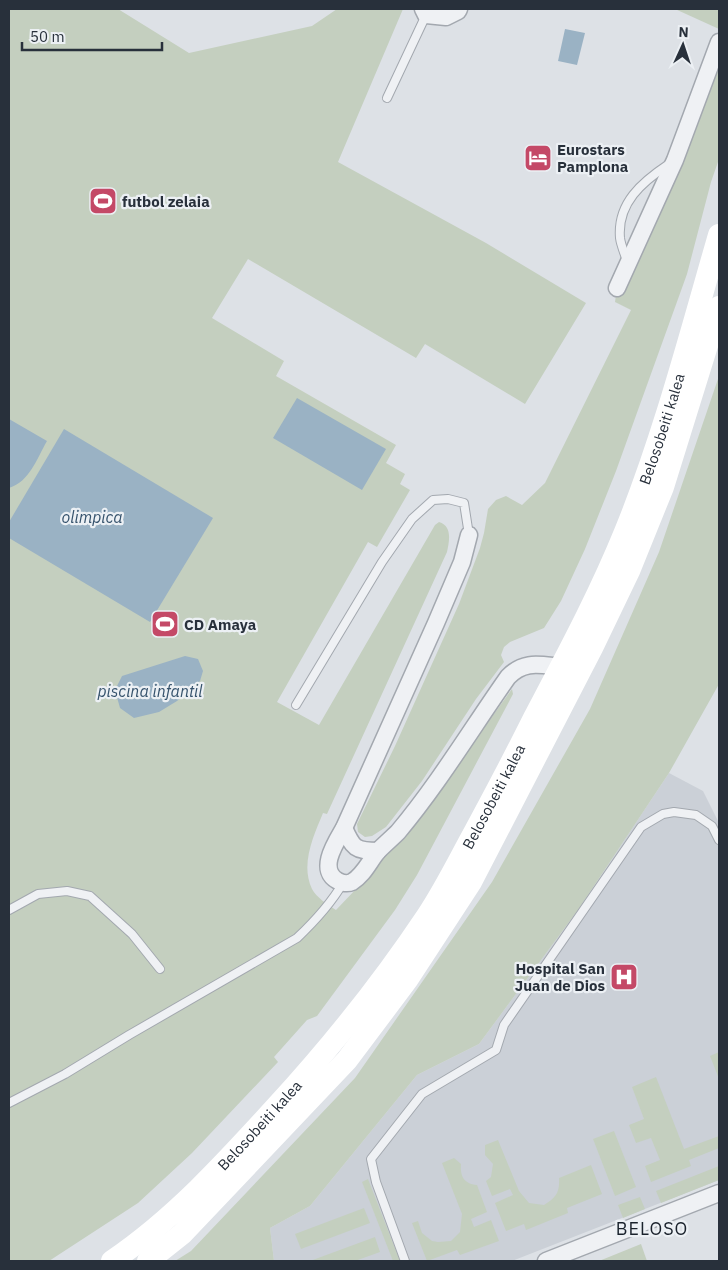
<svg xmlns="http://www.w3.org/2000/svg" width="728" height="1270" font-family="'IBM Plex Sans',sans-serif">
<rect width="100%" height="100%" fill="#dde1e6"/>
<path fill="#cbd0d7" d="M669,773L703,791L719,823V1180L512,1261H274L270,1228L310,1206L417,1075L479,1044L578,910Z"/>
<g fill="#c4cfbf">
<path d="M9,9H118L189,53L312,26L337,9H403L338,162L486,243L586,303L525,404L425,344L416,358L248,259L212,318L284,361L276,376L396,445L386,463L405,474L400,484L410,490L377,547L368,542L277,702L319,725L435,525L439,522C453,526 449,542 447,552L327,814L323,813C314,835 300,864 312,889C316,897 328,905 336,910L357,888L376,863L403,840L512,689L513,694L417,875L395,910L317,1016L307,1020L274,1057L278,1062L192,1153L138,1203L49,1261H9Z"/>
<path d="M675,9H719V29Z"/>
<path d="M719,41V159L711,182L687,274L616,471L585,549L561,601L544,628L510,642L504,647L501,655L504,662L476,699L422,781L386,827L372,836L365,837L358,832L357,824L395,746L459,604L480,548L484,533L488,509L496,500L506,496L522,505L545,483L631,310L615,302L617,288Z"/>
<path d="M719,376V684L669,773L578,910L479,1044L417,1075L310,1206L270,1228L274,1261H175L191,1251L355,1078L492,882L590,709L659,552Z"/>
<path d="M719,1052V1079L710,1056Z"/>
<path d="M656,1077L684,1149L719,1136V1148L689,1160L691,1166L651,1182L645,1166L660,1160L651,1138L636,1143L629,1125L644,1119L632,1087Z"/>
<path d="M614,1131L636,1187L615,1196L593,1139Z"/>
<path d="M498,1140L519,1191L529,1203L544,1205C556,1198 560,1192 559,1178L591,1165L602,1194L567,1208L568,1213L526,1230L524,1224L506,1231L495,1203L513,1195L510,1189L492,1196L486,1181L491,1177L493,1164L485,1155V1145Z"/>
<path d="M454,1158L461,1164C460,1176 464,1184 477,1185L487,1212L471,1219L474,1227L491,1220L499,1241L460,1255L457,1250L427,1261L412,1223L418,1221L422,1233L432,1241L438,1242L451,1241L460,1232L462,1214L442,1163Z"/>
<path d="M719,1166V1180L661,1203L656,1191Z"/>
<path d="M368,1179L400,1261H393L362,1182Z"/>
<path d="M640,1197L645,1209L623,1218L618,1205Z"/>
<path d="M364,1208L370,1223L301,1249L295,1234Z"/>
<path d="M375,1237L380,1252L355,1261H310Z"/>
<path d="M641,1244L647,1261H599Z"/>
</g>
<g fill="#9ab2c4">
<path d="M565,29L585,33L577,65L558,61Z"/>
<path d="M297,398L386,449L362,490L273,438Z"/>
<path d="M9,419L47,441C36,460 30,481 9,488Z"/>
<path d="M64,429L213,518L150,622L9,538V522Z"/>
<path d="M185,656L198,659L203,671L200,681L177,701L159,712L134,718L120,708L115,690L122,676Z"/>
</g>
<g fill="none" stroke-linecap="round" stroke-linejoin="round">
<defs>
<g id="service">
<path d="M387,98L426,15"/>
<path d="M627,261C625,254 621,246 620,238C617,203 642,182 669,164"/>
<path d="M296,705L382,562L412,519L433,500L448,499L464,503L469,535"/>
<path d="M9,910L38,894L67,891L90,896L132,934L160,969"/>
<path d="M9,1103L65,1074L129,1035L297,938C315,921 330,905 343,883"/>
<path d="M405,1261L376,1182L371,1159L422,1094L496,1050L504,1025L641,827L663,814L674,812L696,815L712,826L719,840"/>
</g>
<g id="minor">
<path d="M423,9L426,15L446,17L458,11L459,9"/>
<path d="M617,288L675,160L719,42"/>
<path d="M469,535L462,562L436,623L344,828C336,842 317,870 338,881C342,883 348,884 352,882C364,875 370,860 379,850C385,844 392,838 398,832C439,783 472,728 508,677C524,660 540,665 561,667"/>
<path d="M344,828C353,848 355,851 378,851"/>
<path d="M546,1261L719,1193"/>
</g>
</defs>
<use href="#service" stroke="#a3a8af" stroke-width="10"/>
<use href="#minor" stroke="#a3a8af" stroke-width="19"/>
<use href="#service" stroke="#eff1f4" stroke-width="8"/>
<use href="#minor" stroke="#eff1f4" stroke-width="16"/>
<g stroke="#fff" stroke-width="22">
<path id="s1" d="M112,1261C174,1219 225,1163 276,1107C331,1047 381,985 427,916C445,889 459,860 475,831C495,794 515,756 534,718C566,657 599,596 625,532C664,436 690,335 719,235"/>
<path d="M148,1261L182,1234L347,1060L407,980L471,882L592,648L629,571L663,487L719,307"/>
</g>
</g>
<defs>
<symbol id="hotel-square" viewBox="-11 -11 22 22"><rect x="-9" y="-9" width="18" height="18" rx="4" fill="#c44967" stroke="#ecf0f4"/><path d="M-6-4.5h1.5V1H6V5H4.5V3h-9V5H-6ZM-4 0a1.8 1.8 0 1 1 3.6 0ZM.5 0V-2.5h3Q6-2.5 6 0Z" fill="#fff"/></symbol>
<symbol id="stadium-square" viewBox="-11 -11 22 22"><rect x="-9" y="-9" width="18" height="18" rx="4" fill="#c44967" stroke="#ecf0f4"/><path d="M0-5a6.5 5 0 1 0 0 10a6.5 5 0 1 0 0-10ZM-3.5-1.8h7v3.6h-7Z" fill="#fff"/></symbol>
<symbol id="hospital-square" viewBox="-11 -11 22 22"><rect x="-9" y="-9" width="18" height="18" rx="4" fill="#c44967" stroke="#ecf0f4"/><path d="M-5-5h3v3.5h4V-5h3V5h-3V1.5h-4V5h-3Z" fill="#fff"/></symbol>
</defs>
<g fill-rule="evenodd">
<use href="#hotel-square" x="522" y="142" width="32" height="32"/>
<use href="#stadium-square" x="87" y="185" width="32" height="32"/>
<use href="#stadium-square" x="149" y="608" width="32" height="32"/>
<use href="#hospital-square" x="608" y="961" width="32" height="32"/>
</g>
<g text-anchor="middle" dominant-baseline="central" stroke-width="4.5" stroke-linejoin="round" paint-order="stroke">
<g font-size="15" font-weight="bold" fill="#28303b" stroke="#ecf0f4" text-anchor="start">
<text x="557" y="149">Eurostars<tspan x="557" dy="17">Pamplona</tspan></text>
<text x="122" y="201">futbol zelaia</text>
<text x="184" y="624">CD Amaya</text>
<text x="605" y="968" text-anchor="end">Hospital San<tspan x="605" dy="17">Juan de Dios</tspan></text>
</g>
<g font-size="15" fill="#28303b" stroke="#ecf0f4">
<text stroke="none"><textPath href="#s1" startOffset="1011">Belosobeiti kalea</textPath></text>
<text stroke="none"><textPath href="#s1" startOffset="606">Belosobeiti kalea</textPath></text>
<text stroke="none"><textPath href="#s1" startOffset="201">Belosobeiti kalea</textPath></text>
</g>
<g font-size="16" font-style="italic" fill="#35526c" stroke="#ecf0f4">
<text x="92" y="517">olimpica</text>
<text x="150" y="691">piscina infantil</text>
</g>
<g font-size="18" letter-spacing="1" fill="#1a222c" stroke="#ecf0f4">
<text x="652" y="1228">BELOSO</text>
</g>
</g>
<rect width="728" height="1270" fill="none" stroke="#28303b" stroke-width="20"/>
<g transform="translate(683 45) rotate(3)" stroke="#ecf0f4" stroke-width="4" paint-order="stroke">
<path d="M0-4L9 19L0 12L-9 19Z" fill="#28303b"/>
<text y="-8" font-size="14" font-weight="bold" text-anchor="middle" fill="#28303b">N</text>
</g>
<path d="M22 42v8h140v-8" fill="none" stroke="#28303b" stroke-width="2.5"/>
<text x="30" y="42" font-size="15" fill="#28303b" stroke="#ecf0f4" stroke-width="4" paint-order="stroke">50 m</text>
</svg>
